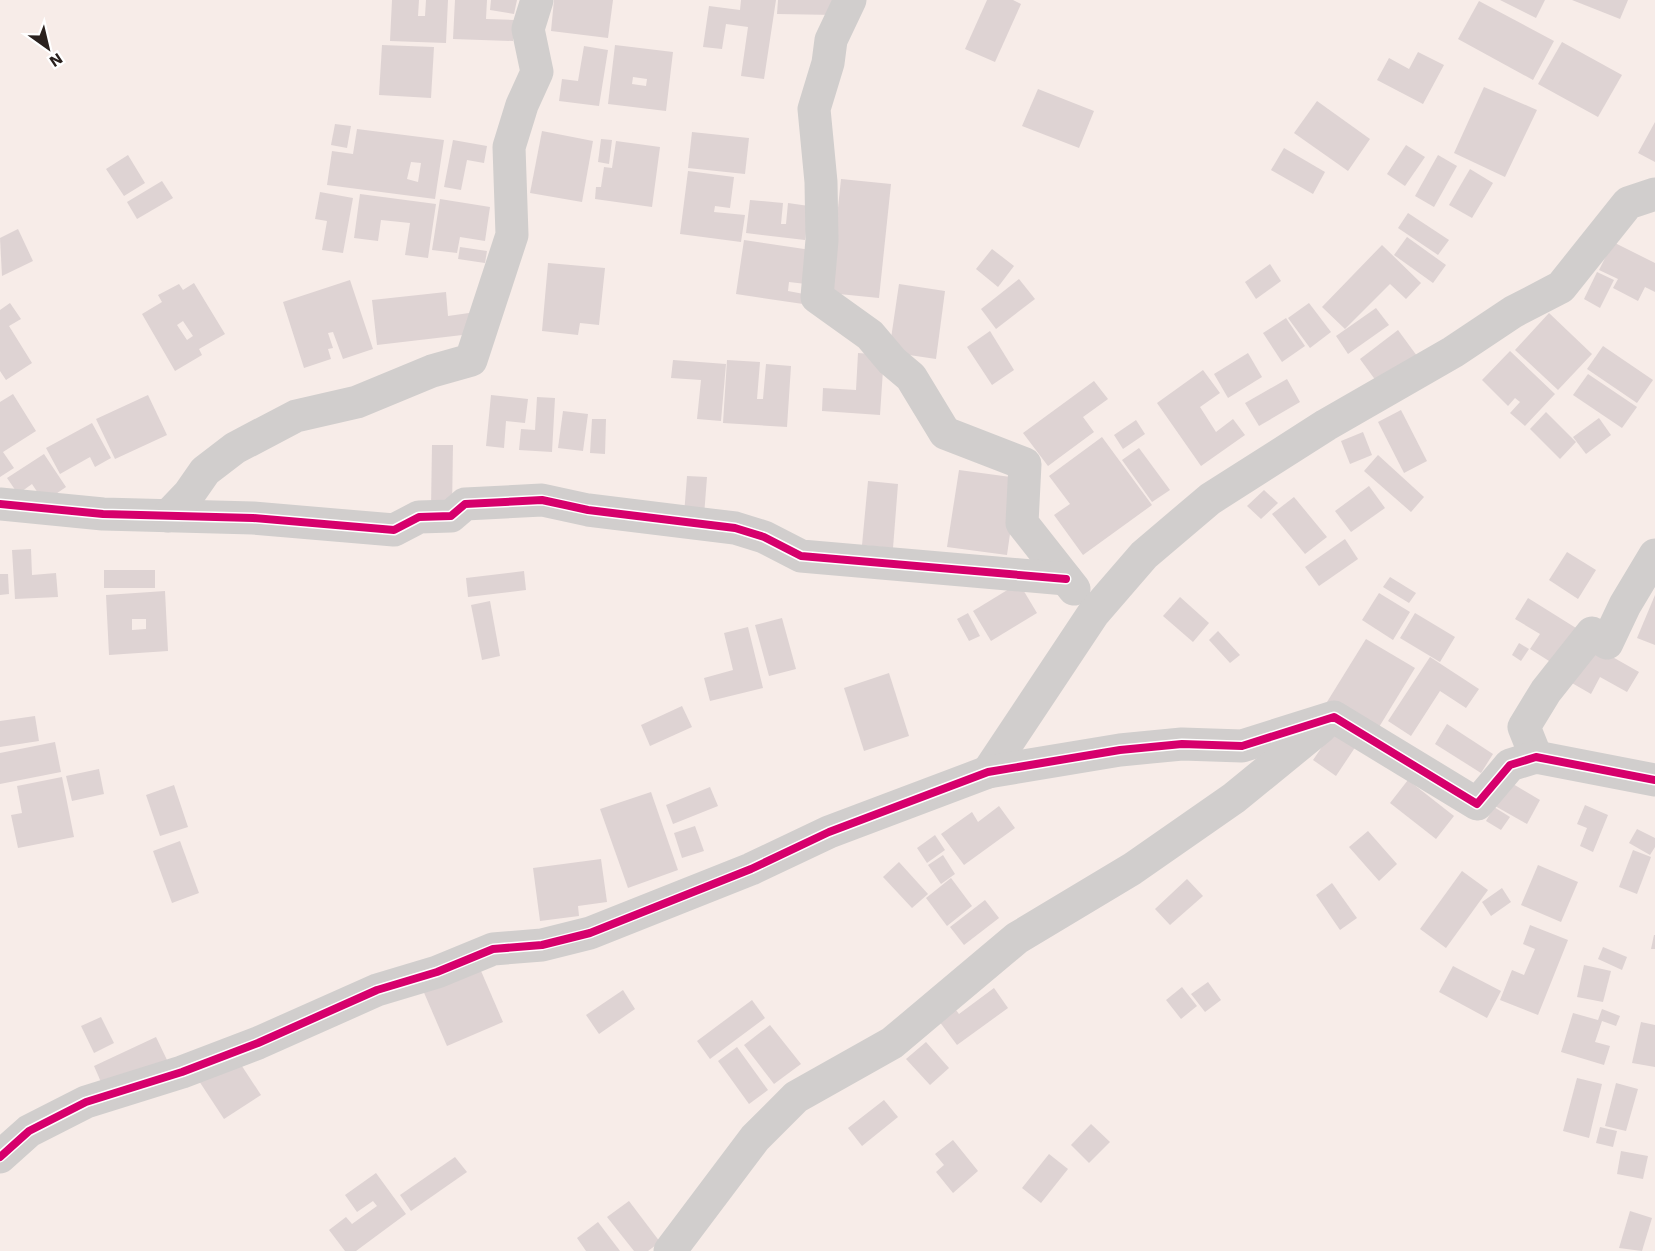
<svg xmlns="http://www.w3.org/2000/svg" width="1655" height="1251" font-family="'Work Sans',sans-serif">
<rect width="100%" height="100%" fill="#f7ece8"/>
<g fill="#ded3d3" fill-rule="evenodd">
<path d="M392,0H419L418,16H425L426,0H448L446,43L390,41Z"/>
<path d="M455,0H487L486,19L514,20L513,41L453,39Z"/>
<path d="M491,0H517L514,14L490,10Z"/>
<path d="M554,0H613L608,38L551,31Z"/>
<path d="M741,0H776L764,79L741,76L748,27L726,24L722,49L703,47L709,6L740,10Z"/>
<path d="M778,0H835V15L777,14Z"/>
<path d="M987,0H1013L1021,4L995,62L965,49Z"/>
<path d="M1500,0H1545L1536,18Z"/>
<path d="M1572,0H1628L1620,19Z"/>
<path d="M1479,1L1554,41L1533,80L1458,39Z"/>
<path d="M1562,42L1622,75L1598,117L1538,84Z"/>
<path d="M382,45L434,47L431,98L379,95Z"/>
<path d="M615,45L673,52L666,111L608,104ZM633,77L647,79L646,86L632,84Z"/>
<path d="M584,46L608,50L599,106L559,101L562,79L578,81Z"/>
<path d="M1418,52L1444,65L1423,104L1377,80L1389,58L1409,69Z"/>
<path d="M1484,87L1537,110L1505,177L1454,153Z"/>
<path d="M1038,89L1094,111L1079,148L1022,126Z"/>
<path d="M1317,101L1370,139L1348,171L1294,133Z"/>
<path d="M1655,122V162L1638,153Z"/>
<path d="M335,124L351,126L347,148L331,145Z"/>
<path d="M357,129L444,140L435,199L327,185L332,151L353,154ZM411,162L421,163L418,182L407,179Z"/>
<path d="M542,131L593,141L582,202L530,193Z"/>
<path d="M692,132L749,138L745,174L688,168Z"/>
<path d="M601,139L612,140L609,164L598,162Z"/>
<path d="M453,140L487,146L484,163L467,160L461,190L444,187Z"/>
<path d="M616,141L660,147L652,207L595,199L596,187H601L604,167L612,168Z"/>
<path d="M1406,145L1425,157L1405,186L1387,174Z"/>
<path d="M1284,148L1325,172L1313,194L1271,170Z"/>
<path d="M128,155L145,183L124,196L106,169Z"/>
<path d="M1438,155L1457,166L1434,207L1415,196Z"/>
<path d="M1470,169L1493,183L1472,218L1449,205Z"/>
<path d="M688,171L734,177L730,208L715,206L714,212L745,215L741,242L680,234Z"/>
<path d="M841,179L891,184L879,298L829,293Z"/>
<path d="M162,181L173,198L137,219L127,202Z"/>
<path d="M320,192L353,198L343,253L322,250L327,221L315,219Z"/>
<path d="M360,194L436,204L428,258L405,255L410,223L381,220L378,241L354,238Z"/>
<path d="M440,199L490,207L485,241L460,237L457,253L432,250Z"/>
<path d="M750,200L783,203L781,224H786L788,203L809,206L805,240L746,233Z"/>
<path d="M1408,213L1449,240L1438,255L1398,228Z"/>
<path d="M18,229L33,261L2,276L0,238Z"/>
<path d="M1407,237L1446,265L1433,283L1394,255Z"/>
<path d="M744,240L811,250L806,284L789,282L788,291L804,294L803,304L736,294Z"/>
<path d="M1613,242L1655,263V292L1645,287L1638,301L1613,288L1618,279L1599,270Z"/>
<path d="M1382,245L1421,283L1406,299L1390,284L1345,329L1322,307Z"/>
<path d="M460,247L487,251L485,263L458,259Z"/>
<path d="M992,249L1014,266L998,287L976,269Z"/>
<path d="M548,263L605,268L599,325L580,323L578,335L542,331Z"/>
<path d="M1270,264L1281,281L1256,299L1245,282Z"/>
<path d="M1597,272L1614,280L1600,308L1584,299Z"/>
<path d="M1019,279L1035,299L996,329L981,309Z"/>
<path d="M350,280L373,349L343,359L333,332L328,333L333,348L328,349L331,359L304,368L283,302Z"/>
<path d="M194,283L225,334L199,349L202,355L175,371L142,314L162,302L158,295L179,284L183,290ZM183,321L193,336L187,340L177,325Z"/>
<path d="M899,284L945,291L936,359L889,352Z"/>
<path d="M446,292L448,316L469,313L471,334L377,345L372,300Z"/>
<path d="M10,303L21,319L9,326L32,363L6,380L0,371V310Z"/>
<path d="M1309,303L1331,332L1310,348L1288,318Z"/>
<path d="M1376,308L1389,325L1348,354L1336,336Z"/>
<path d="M1549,313L1592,354L1558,390L1515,350Z"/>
<path d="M1286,318L1305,346L1282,362L1263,333Z"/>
<path d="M1398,330L1417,356L1379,385L1360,359Z"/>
<path d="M990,331L1014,370L992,385L967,347Z"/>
<path d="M1603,346L1653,380L1637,403L1587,369Z"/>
<path d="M1510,351L1555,394L1525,426L1510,413L1520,402L1515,398L1508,406L1482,380Z"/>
<path d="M858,353L884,355L880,415L822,411L823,388L856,390Z"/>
<path d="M1248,353L1262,377L1228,398L1214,374Z"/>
<path d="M673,360L726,364L721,421L697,419L701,380L671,378Z"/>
<path d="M727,360L760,362L757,399H763L766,364L791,366L787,427L723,423Z"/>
<path d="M1203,370L1220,393L1200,407L1216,432L1233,419L1245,435L1201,466L1157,403Z"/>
<path d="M1588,374L1637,407L1622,428L1573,395Z"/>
<path d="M1287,379L1300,402L1259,426L1245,403Z"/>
<path d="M1094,381L1108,399L1083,417L1094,432L1048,466L1023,433Z"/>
<path d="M13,394L36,431L3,452L14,468L0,477V402Z"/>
<path d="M148,395L167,435L115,459L96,419Z"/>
<path d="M491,395L528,399L525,423L506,421L504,448L486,446Z"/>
<path d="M537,397L555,398L552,452L519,450L521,429L535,430Z"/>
<path d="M1401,410L1427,461L1404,473L1378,422Z"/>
<path d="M563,411L588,414L583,451L558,448Z"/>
<path d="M1546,412L1576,442L1560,459L1530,429Z"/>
<path d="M1599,418L1611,435L1586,454L1573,437Z"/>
<path d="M592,419H606L605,454L590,453Z"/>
<path d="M1136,420L1145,434L1123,449L1114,435Z"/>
<path d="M92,423L111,458L95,467L90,457L60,474L46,448Z"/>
<path d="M1363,432L1372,455L1350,464L1341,441Z"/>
<path d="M1102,437L1152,505L1083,555L1054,515L1070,504L1049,476Z"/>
<path d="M432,445H453L452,509L431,508Z"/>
<path d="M1139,448L1170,490L1152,502L1122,460Z"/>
<path d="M44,454L66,487L44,502L32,484L18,494L7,478Z"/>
<path d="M1378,455L1424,497L1411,512L1364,471Z"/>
<path d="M959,470L1018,478L1007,555L947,547Z"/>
<path d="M687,476L707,477L704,516L684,515Z"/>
<path d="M868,481L898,484L893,548L862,545Z"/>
<path d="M1369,486L1385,508L1351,532L1335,511Z"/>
<path d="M1264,490L1278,503L1261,519L1247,506Z"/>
<path d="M1294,497L1327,537L1305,554L1272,514Z"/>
<path d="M1345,539L1358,559L1319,586L1305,567Z"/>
<path d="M31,549L32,575L56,573L58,597L15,599L12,550Z"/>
<path d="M1567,552L1596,570L1578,599L1549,580Z"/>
<rect x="104" y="570" width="51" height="18"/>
<path d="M524,571L526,590L468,597L466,578Z"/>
<path d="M0,574H8L9,594L0,595Z"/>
<path d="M1390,577L1416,593L1409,603L1383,587Z"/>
<path d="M1019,583L1037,613L991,641L973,611Z"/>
<path d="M165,591L168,651L109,655L106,595ZM132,619H146V629L132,630Z"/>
<path d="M1379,593L1410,612L1393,640L1362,620Z"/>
<path d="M1655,595V645L1637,638Z"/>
<path d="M1180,597L1209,623L1193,642L1163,616Z"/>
<path d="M1528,598L1584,633L1557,666L1530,649L1540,634L1515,619Z"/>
<path d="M490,601L500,656L482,660L471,605Z"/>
<path d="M968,613L980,636L969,641L957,619Z"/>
<path d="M1415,613L1455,637L1440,662L1400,638Z"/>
<path d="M782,618L796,669L769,676L755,625Z"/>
<path d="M748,627L763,688L710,701L704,678L733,670L724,633Z"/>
<path d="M1218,631L1240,655L1230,663L1209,640Z"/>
<path d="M1366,639L1415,668L1376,732L1327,702Z"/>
<path d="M1586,642L1639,672L1627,692L1600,677L1591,694L1565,679Z"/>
<path d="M1519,643L1529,649L1521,661L1512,655Z"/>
<path d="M1430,657L1479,689L1466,708L1440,691L1411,736L1388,721Z"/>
<path d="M889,673L909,736L864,751L844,688Z"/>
<path d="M682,706L692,727L650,746L641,725Z"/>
<path d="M35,716L39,741L0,747V721Z"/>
<path d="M1447,724L1493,754L1481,773L1435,744Z"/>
<path d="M1337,725L1360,740L1336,776L1313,760Z"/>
<path d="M55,742L61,772L0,784V753Z"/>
<path d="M99,769L104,794L72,801L66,776Z"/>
<path d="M62,777L74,837L18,848L11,815L22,813L17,786Z"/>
<path d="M1503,778L1540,800L1527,824L1488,802Z"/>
<path d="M1408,780L1454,816L1436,839L1390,803Z"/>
<path d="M174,785L188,827L160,836L146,795Z"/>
<path d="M710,787L718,806L673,824L666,805Z"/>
<path d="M651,792L678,870L628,888L600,809Z"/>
<path d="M1585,805L1608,815L1593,852L1580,846L1587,828L1577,824Z"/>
<path d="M999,806L1015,828L964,865L941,834L972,812L978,822Z"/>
<path d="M1494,807L1510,817L1501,830L1486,821Z"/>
<path d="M695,826L704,851L682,858L674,833Z"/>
<path d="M1637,829L1655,838V847L1650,855L1629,843Z"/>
<path d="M1368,831L1397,864L1379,881L1349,847Z"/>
<path d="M935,835L945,850L927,863L917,848Z"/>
<path d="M180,841L199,893L172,903L153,851Z"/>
<path d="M1633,850L1651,857L1637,894L1619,887Z"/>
<path d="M943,855L955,874L941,884L928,865Z"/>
<path d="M601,859L607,902L578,906L579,916L540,921L533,868Z"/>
<path d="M899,862L928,894L912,908L883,877Z"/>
<path d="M1538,865L1578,882L1561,922L1521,905Z"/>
<path d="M1462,871L1488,890L1446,948L1420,929Z"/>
<path d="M951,878L972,906L947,926L926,898Z"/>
<path d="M1187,879L1203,896L1170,925L1155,909Z"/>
<path d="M1332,883L1357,918L1340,930L1316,895Z"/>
<path d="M1502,888L1511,902L1491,916L1482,902Z"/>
<path d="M985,900L999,918L964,945L950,927Z"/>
<path d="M1530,925L1568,940L1538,1015L1500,1000L1512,970L1524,975L1535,949L1523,944Z"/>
<path d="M1654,935H1655V949H1651Z"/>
<path d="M1603,947L1627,957L1622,970L1598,959Z"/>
<path d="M478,964L503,1022L447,1046L422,988Z"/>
<path d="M1584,965L1611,971L1603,1002L1577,997Z"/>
<path d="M1453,966L1501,991L1487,1018L1439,992Z"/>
<path d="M1208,982L1221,1000L1205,1012L1191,994Z"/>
<path d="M1182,987L1197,1006L1181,1019L1166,1000Z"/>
<path d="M994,988L1008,1008L957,1045L936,1017L952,1005L959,1014Z"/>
<path d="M623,990L635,1009L599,1034L586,1015Z"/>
<path d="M752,1000L765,1018L710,1059L697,1041Z"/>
<path d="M1602,1009L1620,1016L1616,1026L1602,1021L1595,1042L1610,1046L1604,1065L1561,1052L1573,1013L1598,1020Z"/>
<path d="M101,1017L114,1043L94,1053L81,1026Z"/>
<path d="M1641,1022L1655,1025V1067L1632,1063Z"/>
<path d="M770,1025L801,1064L774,1084L744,1045Z"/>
<path d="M156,1037L167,1060L104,1089L94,1066Z"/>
<path d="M926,1042L949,1068L930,1085L906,1059Z"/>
<path d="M737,1047L768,1090L749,1104L718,1061Z"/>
<path d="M236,1057L261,1095L224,1119L199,1081Z"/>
<path d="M1577,1078L1602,1084L1589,1138L1563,1131Z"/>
<path d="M1616,1083L1638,1089L1626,1131L1605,1126Z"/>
<path d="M884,1100L898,1117L862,1146L848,1128Z"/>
<path d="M1091,1124L1110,1142L1089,1163L1071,1145Z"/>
<path d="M1600,1127L1617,1131L1613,1147L1596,1143Z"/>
<path d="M953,1140L978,1171L953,1193L936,1172L944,1165L935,1154Z"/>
<path d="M1621,1151L1648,1156L1643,1179L1617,1174Z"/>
<path d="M1049,1154L1068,1169L1041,1203L1022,1188Z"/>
<path d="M455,1157L467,1172L411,1211L400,1195Z"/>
<path d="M376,1173L406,1214L356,1251H345L329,1230L346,1217L352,1224L377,1206L373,1201L357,1212L345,1195Z"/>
<path d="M629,1201L660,1242L648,1251H634L607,1217Z"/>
<path d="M1630,1211L1652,1218L1642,1251L1619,1248Z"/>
<path d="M598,1222L620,1251H586L577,1238Z"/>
</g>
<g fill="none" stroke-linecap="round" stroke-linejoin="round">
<g stroke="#d1cecd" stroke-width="33">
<path d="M850,0L831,40L828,63L814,109L821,182L822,240L817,297L870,335L892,361L911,377L945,433L1025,464L1022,523L1074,589"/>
<path d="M0,504L103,514L253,518L394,530L419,517L451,516L465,504L542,500L588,510L735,528L764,537L801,556L1066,579"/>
<path d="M168,516L189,494L205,471L235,448L296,416L357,402L432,371L471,360L512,235L509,147L522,105L537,72L528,29L537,0"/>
<path d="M1536,757L1524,727L1546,691L1592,633L1607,643L1625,605L1655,555"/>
<path d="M988,772L1093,614L1144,555L1210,499L1326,425L1453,352L1513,312L1561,287L1628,203L1655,194"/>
<path d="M0,1157L29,1131L86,1102L182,1072L258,1043L377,990L437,972L493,949L542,945L590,933L751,869L829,832L988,772L1120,750L1182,744L1242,746L1334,717L1477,804L1510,765L1536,757L1655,780"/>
<path d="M670,1251L755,1138L796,1097L892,1043L1017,938L1132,869L1234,798L1321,727"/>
</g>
<defs>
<g id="cycleway">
<path d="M0,504L103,514L253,518L394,530L419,517L451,516L465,504L542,500L588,510L735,528L764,537L801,556L1066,579"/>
<path d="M0,1157L29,1131L86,1102L182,1072L258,1043L377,990L437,972L493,949L542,945L590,933L751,869L829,832L988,772L1120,750L1182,744L1242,746L1334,717L1477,804L1510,765L1536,757L1655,780"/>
</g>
</defs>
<use href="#cycleway" stroke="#fff" stroke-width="11"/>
<use href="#cycleway" stroke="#d6006c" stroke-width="8"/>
</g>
<g transform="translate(48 48) rotate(146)" stroke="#ffffff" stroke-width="4.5" paint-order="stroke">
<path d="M0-4.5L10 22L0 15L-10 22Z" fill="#2a211e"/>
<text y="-9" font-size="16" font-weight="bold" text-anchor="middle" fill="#2a211e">N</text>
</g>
</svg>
